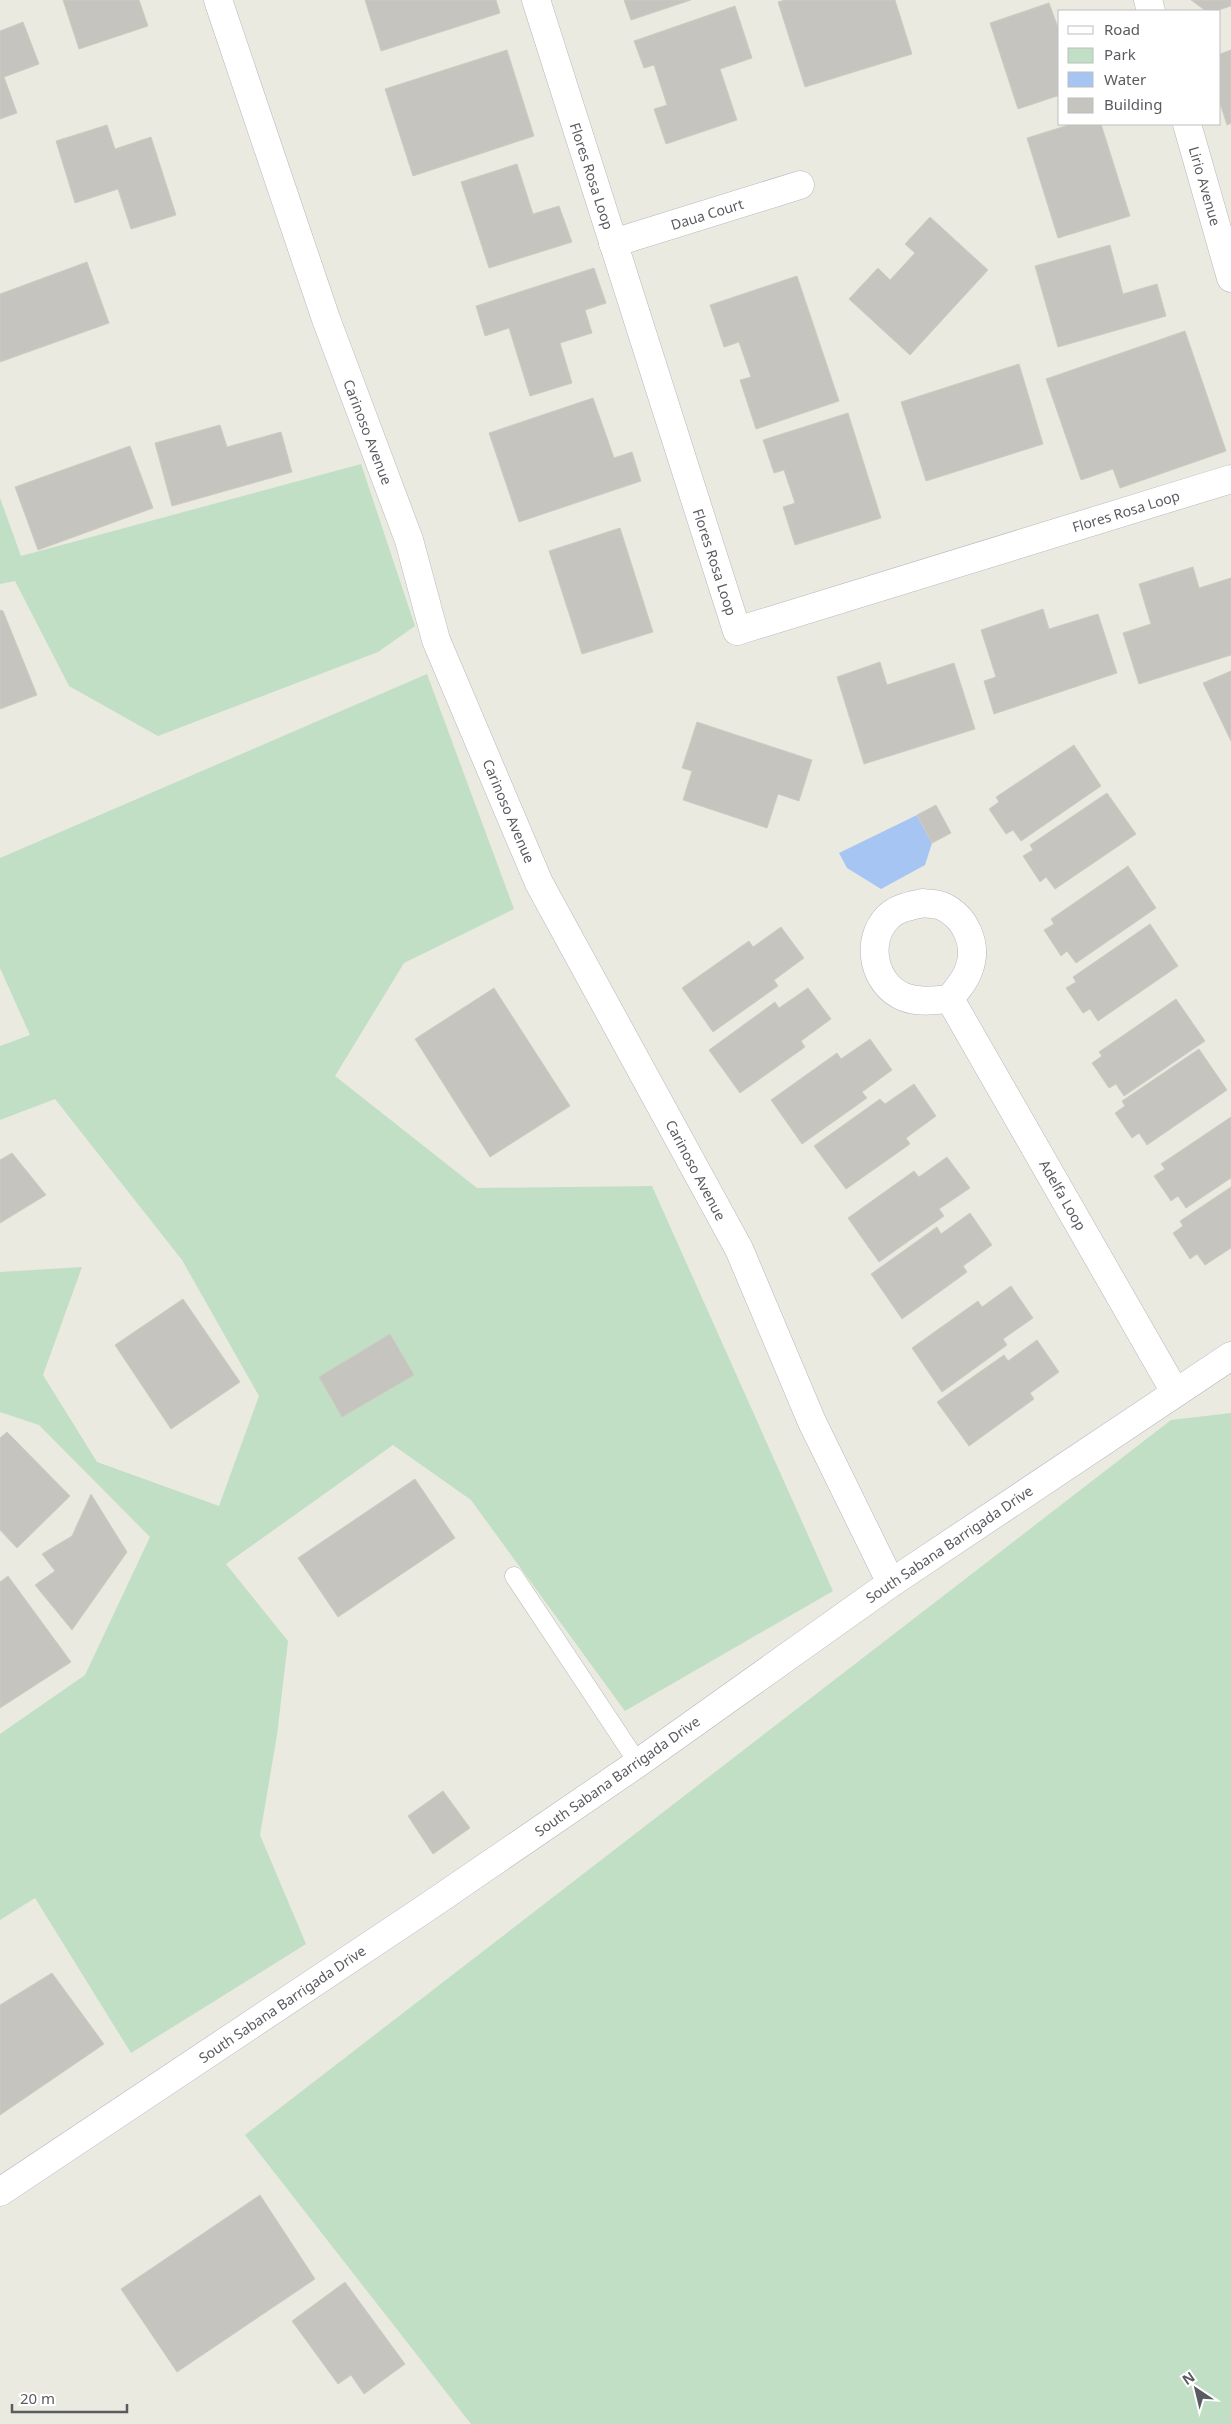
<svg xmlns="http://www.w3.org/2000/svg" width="1231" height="2424" font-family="'Noto Sans',sans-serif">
<rect width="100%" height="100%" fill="#eaeae1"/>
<g fill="#c0dfc5">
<path d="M361,464L415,626L378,652L158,736L69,686L15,581L0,584V498L21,556Z"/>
<path d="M427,674L514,909L404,963L335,1076L477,1188L652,1186L833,1591L625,1711L471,1500L393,1445L226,1564L288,1641L277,1735L260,1835L306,1944L131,2053L35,1898L0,1920V1734L85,1675L150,1537L39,1425L0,1412V1272L82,1267L43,1375L97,1462L219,1506L259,1396L182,1260L55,1099L0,1120V1046L30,1035L0,968V858Z"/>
<path d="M1231,1413V2424H471L245,2135L1171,1420Z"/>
</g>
<path fill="#a7c5f3" d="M917,815L932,843L925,865L881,889L847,868L839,853Z"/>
<g fill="#c5c4be" stroke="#ceccc0">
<path d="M63,0H139L148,26L79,49Z"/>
<path d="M365,0H496L500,13L381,51Z"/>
<path d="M624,0H691L631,20Z"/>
<path d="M785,0H895L912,54L805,87L778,2Z"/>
<path d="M1191,0H1231V6L1215,11H1206Z"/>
<path d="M1049,3L1060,33V95L1018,109L990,23Z"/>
<path d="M735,6L752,58L720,69L737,120L666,144L654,109L667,105L654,65L644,68L634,41Z"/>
<path d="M23,22L39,64L4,77L17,113L0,119V31Z"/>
<path d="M507,50L534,136L413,176L385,89Z"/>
<path d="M1231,50V123L1227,125L1220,103V54Z"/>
<path d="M1072,124H1101L1130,216L1058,238L1027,138Z"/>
<path d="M107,125L115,149L151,137L176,215L131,229L118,189L75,203L56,141Z"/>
<path d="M517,164L533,214L559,206L572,242L489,268L461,182Z"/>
<path d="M930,217L988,270L910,355L849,299L878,268L890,280L915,253L905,244Z"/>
<path d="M1110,245L1123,294L1157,284L1166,316L1058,347L1035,266Z"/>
<path d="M87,262L109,323L0,362V294Z"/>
<path d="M594,268L606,303L585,310L592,333L560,343L572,383L530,396L509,328L485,336L476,306Z"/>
<path d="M797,276L839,401L756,429L740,380L751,377L739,342L724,347L710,305Z"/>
<path d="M1185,331L1226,451L1120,488L1113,469L1081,480L1046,379Z"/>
<path d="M1019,364L1043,444L926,481L901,402Z"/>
<path d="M593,398L614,458L632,452L641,481L519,522L489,433Z"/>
<path d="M848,413L881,518L795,545L783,507L795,503L784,470L774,473L763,440Z"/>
<path d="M220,425L227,447L281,432L292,472L172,506L155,443Z"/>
<path d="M130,446L153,508L38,550L15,487Z"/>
<path d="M620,528L653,632L582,654L549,551Z"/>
<path d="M1193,567L1199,588L1231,578V655L1139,684L1123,633L1151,624L1139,584Z"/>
<path d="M1043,609L1049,629L1098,614L1117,673L994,714L984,681L996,677L981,630Z"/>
<path d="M0,610L3,611L37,695L0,709Z"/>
<path d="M880,662L887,685L954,663L975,729L864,764L837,677Z"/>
<path d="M1231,671V741L1203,683Z"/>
<path d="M697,722L812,760L799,801L778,794L767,828L683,800L692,771L682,768Z"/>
<path d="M1074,745L1101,786L1021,841L1013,830L1006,834L989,809L999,802L996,797Z"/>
<path d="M1107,793L1136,834L1055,889L1046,877L1040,882L1023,856L1033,850L1030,845Z"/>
<path d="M936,805L951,833L932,843L917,815Z"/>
<path d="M1128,866L1156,908L1076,963L1067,951L1061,956L1044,930L1054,924L1051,919Z"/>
<path d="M1150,924L1178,966L1098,1021L1090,1009L1083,1013L1066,988L1076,982L1073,977Z"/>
<path d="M781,927L804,958L774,980L778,986L713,1032L682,988L749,941L753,947Z"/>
<path d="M494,988L570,1106L490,1157L415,1039Z"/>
<path d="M808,988L831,1019L801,1041L805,1047L740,1093L709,1050L775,1002L779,1008Z"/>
<path d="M1176,999L1205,1041L1124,1096L1116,1084L1109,1088L1092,1063L1102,1056L1099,1052Z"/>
<path d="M870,1039L892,1070L862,1092L867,1098L802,1144L771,1100L837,1053L841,1059Z"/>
<path d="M1199,1049L1227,1090L1147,1145L1139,1133L1132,1138L1115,1113L1125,1106L1122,1101Z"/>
<path d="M914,1084L936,1116L906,1138L910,1144L846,1189L814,1146L880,1099L885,1104Z"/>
<path d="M1231,1117V1178L1186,1208L1178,1196L1171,1201L1154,1176L1165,1169L1161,1164Z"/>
<path d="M12,1153L46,1195L0,1223V1160Z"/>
<path d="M947,1157L970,1188L939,1209L944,1216L879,1262L848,1218L914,1171L919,1177Z"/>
<path d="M1231,1187V1248L1205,1265L1197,1254L1190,1259L1173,1233L1183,1226L1180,1221Z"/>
<path d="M970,1213L992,1245L963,1266L967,1272L902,1319L871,1274L937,1227L941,1234Z"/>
<path d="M1011,1286L1033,1318L1003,1339L1007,1345L942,1392L912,1348L978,1301L982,1307Z"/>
<path d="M183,1299L240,1382L171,1429L115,1345Z"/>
<path d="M390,1334L414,1375L342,1417L319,1377Z"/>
<path d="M1037,1340L1059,1372L1030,1393L1034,1399L969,1446L937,1402L1004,1355L1008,1361Z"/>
<path d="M7,1432L70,1496L17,1548L0,1530V1438Z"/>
<path d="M415,1479L455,1538L338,1617L298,1558Z"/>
<path d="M91,1494L127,1552L72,1630L35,1585L55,1571L42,1554L72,1536Z"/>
<path d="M8,1576L71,1662L0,1708V1582Z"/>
<path d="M443,1791L470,1828L433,1854L408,1816Z"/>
<path d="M52,1973L104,2044L0,2115V2005Z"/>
<path d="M260,2195L315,2279L177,2372L121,2289Z"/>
<path d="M345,2282L405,2364L364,2394L351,2375L338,2384L292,2321Z"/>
</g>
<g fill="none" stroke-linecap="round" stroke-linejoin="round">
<defs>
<path id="service" d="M514,1576L638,1763"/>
<g id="minor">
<path d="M218,0L326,319L409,540L436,640L539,883L739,1249L812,1422L891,1583"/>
<path d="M536,0L737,631L1231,479"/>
<path d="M1148,0L1151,11"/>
<path d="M1187,124L1231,278"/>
<path d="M613,243L800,185"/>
<path d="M923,903C929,904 937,904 942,906C966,917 978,945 969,969C966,980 956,990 950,999C935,1000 919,1003 904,997C874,985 864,941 888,917C897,908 910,906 923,903Z"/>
<path d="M950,999L1175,1392"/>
</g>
<path id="secondary" d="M0,2192L423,1910L638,1763L891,1583L1231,1356"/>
</defs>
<use href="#service" stroke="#b6b7bc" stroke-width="19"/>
<use href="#minor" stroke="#b6b7bc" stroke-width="29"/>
<use href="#secondary" stroke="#b4b6bb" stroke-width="29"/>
<use href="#service" stroke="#fff" stroke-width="18"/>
<use href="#minor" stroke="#fff" stroke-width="28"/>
<use href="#secondary" stroke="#fff" stroke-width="28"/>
</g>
<g text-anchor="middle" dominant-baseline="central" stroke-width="4.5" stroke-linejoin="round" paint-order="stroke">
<g font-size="14" fill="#595b60" stroke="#fff">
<text transform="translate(592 176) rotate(72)">Flores Rosa Loop</text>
<text transform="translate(1205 186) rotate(74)">Lirio Avenue</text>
<text transform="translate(707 214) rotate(-17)">Daua Court</text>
<text transform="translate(368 432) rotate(69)">Carinoso Avenue</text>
<text transform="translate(1126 511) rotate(-17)">Flores Rosa Loop</text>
<text transform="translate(715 562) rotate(72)">Flores Rosa Loop</text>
<text transform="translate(509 811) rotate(67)">Carinoso Avenue</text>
<text transform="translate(696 1170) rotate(62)">Carinoso Avenue</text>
<text transform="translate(1063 1195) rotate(60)">Adelfa Loop</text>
<text transform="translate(949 1544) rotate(-34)">South Sabana Barrigada Drive</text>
<text transform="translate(617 1776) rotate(-35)">South Sabana Barrigada Drive</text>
<text transform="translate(282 2004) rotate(-34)">South Sabana Barrigada Drive</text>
</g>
</g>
<rect x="1058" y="10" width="162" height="115" fill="#ffffff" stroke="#bdbdbf"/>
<rect x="1068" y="26" width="25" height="8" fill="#ffffff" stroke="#bdbdbf"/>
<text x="1104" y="35" font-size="15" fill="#595b60">Road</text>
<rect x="1068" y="48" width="25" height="15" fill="#c0dfc5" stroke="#bdbdbf"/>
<text x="1104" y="60" font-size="15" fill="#595b60">Park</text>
<rect x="1068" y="72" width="25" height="15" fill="#a7c5f3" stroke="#bdbdbf"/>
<text x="1104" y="85" font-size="15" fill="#595b60">Water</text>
<rect x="1068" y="98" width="25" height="15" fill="#c5c4be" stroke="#bdbdbf"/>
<text x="1104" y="110" font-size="15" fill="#595b60">Building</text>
<g transform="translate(1196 2389) rotate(325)" stroke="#ffffff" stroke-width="4" paint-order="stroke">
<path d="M0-4L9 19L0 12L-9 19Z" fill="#595b60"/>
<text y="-8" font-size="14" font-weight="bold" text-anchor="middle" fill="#595b60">N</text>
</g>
<path d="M12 2404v8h115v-8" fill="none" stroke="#595b60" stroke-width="2.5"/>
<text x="20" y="2404" font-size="15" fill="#595b60" stroke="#ffffff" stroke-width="4" paint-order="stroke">20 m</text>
</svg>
